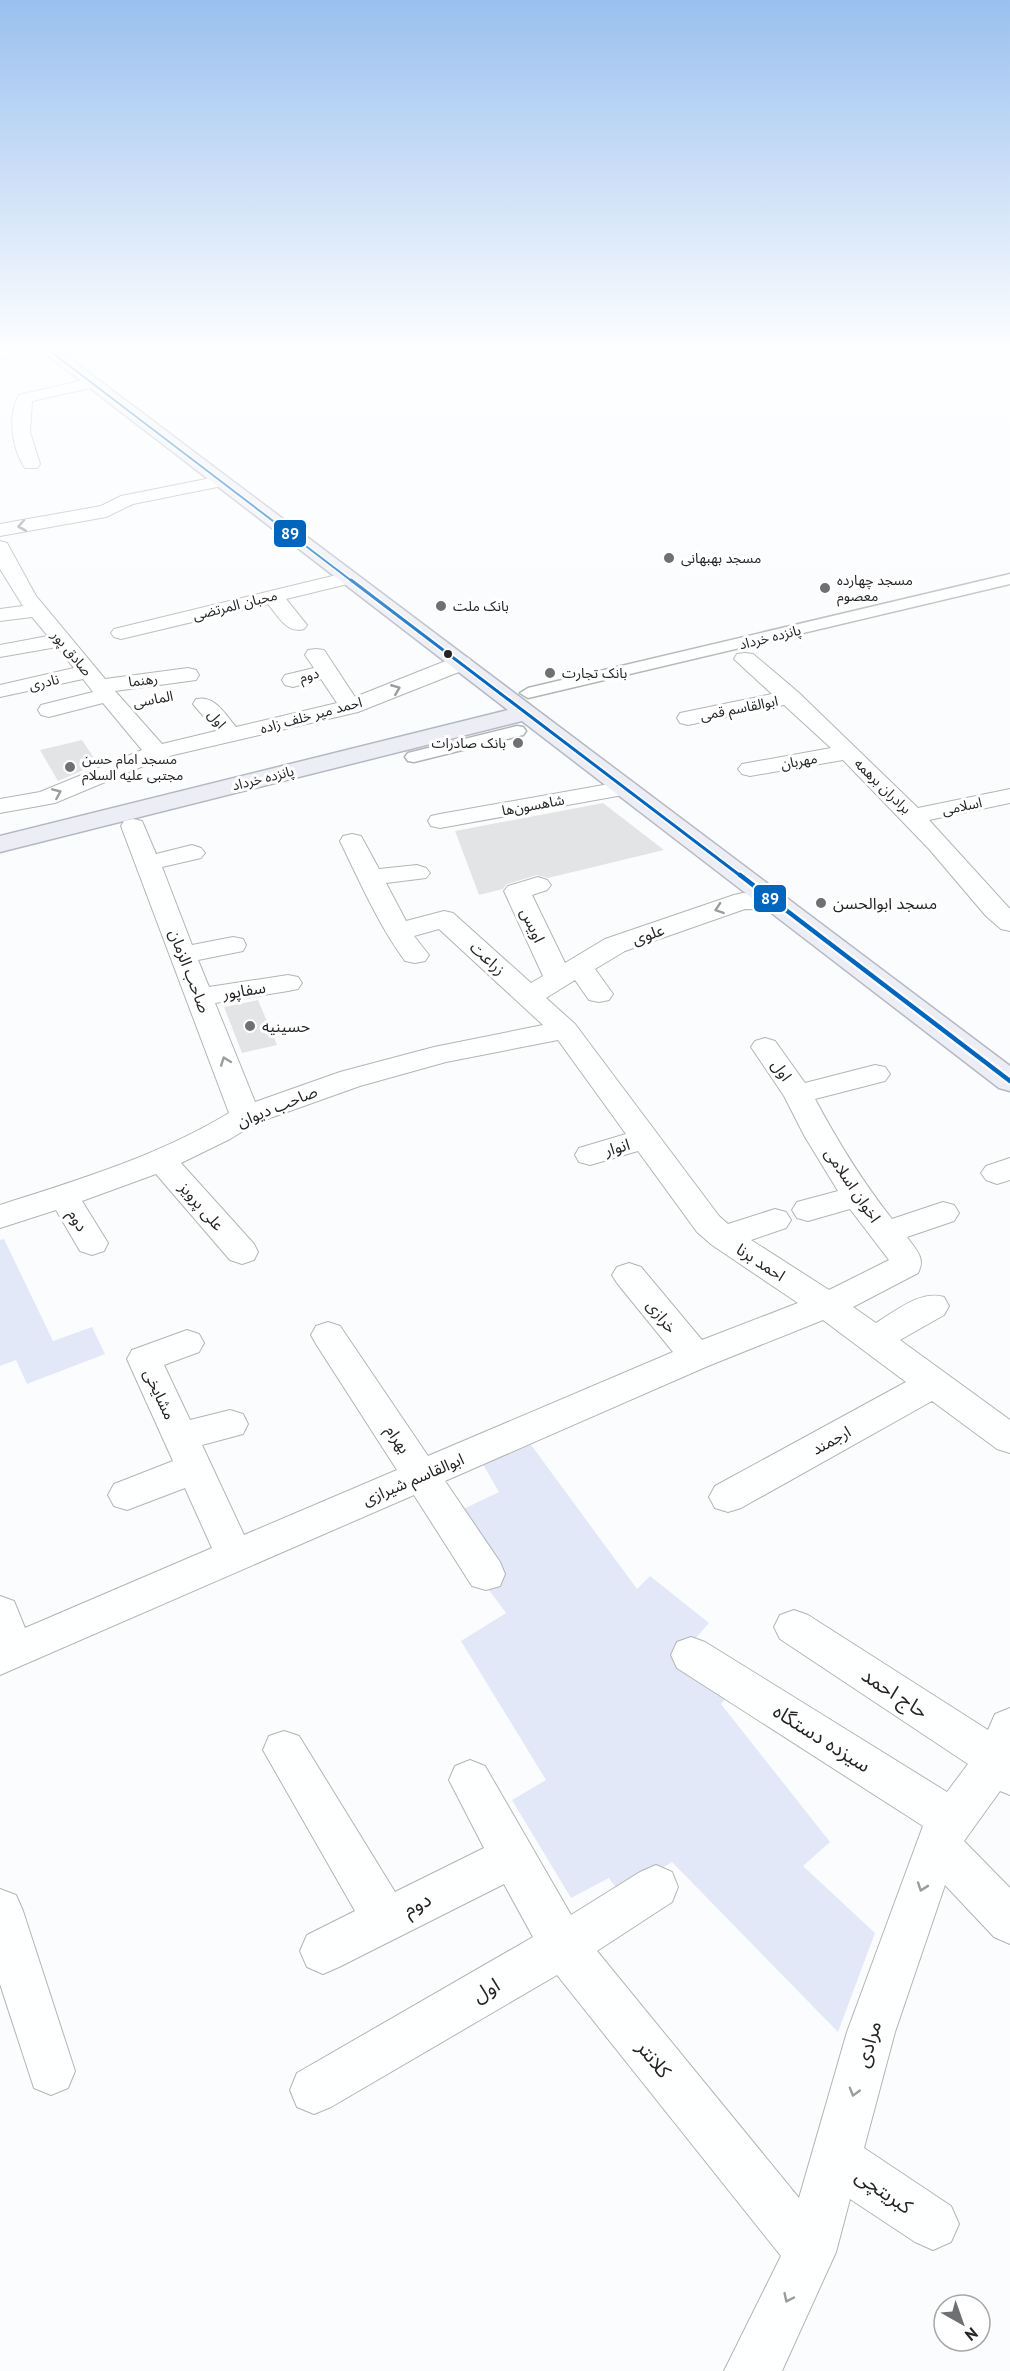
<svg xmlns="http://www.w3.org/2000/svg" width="1010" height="2371" font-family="'PT Sans','Noto Sans Arabic',sans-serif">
<rect width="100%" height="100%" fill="#fbfcfe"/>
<g fill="#e2e8f7">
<path d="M4,1239L53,1341L92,1327L105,1354L27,1384L16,1360L0,1366V1240Z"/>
<path d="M529,1442L637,1589L650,1576L709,1623L680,1656L734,1688L721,1704L830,1842L803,1866L875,1933L838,2032L672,1862L621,1895L609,1878L571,1898L512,1800L546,1780L461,1641L506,1613L483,1582L457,1512L499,1492L481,1461Z"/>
</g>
<g fill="#e3e4e5">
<path d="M82,740L98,764L58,781L40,750Z"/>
<path d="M603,803L664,850L548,878L537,875L507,884L503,889L479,895L455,831Z"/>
<path d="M258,1000L277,1045L242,1053L224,1007Z"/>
</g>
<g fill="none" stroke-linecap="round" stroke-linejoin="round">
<defs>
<g id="pedestrian">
<path d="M1010,574V584L528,698L520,693L528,688Z"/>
<path d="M517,726L523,727L526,731L523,735L414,762L408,761L405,757L408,753Z"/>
</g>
<g id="minor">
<path d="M0,351H21L18,354L0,359Z"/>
<path d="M93,378L99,380L101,383L99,386L32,401L30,432L40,464L37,468H25C12,449 7,415 19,395Z"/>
<path d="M221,476L227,477L230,481L227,485L133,504L106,517L0,536V524L101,506L121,496Z"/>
<path d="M0,541L7,543L36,596L105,679L188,668L196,670L199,675L196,680L115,691L162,744L216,731L193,704L196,699C215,695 225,714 236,727L337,703L321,679L293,687L285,685L282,680L285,675L314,668L305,655L308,650L316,649L324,650L355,697L453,658L461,657L469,658L472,663L469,668L358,712L165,757L55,803L0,813V799L40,792L142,750L103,703L49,717L41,715L38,710L41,705L93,692L83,679L0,697V685L74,668L57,647L0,657V645L48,636L32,617L0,621V609L23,606L0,569Z"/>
<path d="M349,572L356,574L359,578L356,582L286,599L307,625L304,629C287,634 278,616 268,604L121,639L114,637L111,633L114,629Z"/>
<path d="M745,653L753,654L798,692L918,808L1010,789V803L929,820L1010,909V931L1001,929L986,916L929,849L843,760L750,776L742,774L738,769L742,764L831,748L784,705L688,725L680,723L677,718L680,713L772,694L734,659L737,654Z"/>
<path d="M626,781L634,783L638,788L634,793L440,828L431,826L428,821L431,816L440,814Z"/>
<path d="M133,819L142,821L156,854L192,845L201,848L205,853L201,858L162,867L192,945L233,937L243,939L246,945L243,951L198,960L209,987L288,975L298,977L302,983L298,989L288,991L215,1003L255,1102L340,1072L434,1047L543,1025L439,929L414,936L429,955L425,961L415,963L405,961C378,924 360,882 340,841L343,836L352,834L361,836L379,869L417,865L426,868L430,873L426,878L386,883L406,921L444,911L453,913L531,983L543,976L504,891L508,886L538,877L547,880L551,885L547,890L532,895L565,963L605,939L734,895L743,893L785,896L789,902L785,908L776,910L745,909L625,951L595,969L613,994L609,1000L599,1002L589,1000L575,980L546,998L575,1024L719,1216L728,1224L775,1209L786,1212L791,1220L786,1228L751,1240L829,1290L889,1260L850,1209L808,1221L797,1218L792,1210L797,1202L838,1191L805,1137L784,1096L751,1047L755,1041L765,1038L775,1041L805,1083L875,1065L885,1067L890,1074L885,1081L815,1099C838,1142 862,1181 892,1219L943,1202L954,1205L959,1213L954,1221L907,1237C916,1250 926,1258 918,1273L853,1307L876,1323C896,1311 920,1290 944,1297L949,1306L944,1315L900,1340L1010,1420V1453L997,1449L932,1401L741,1508L728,1512L715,1508L709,1497L715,1486L906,1382L823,1320L708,1366L445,1481L500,1562L505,1574L500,1586L486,1590L472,1586L414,1495L0,1675V1596L14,1601L25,1628L212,1548L185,1488L127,1510L114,1506L108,1495L114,1484L173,1461L127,1359L132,1350L187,1330L199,1334L204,1343L199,1352L164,1365L190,1420L230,1410L243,1414L248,1424L243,1434L202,1445L244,1535L397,1470L316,1344L311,1335L316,1326L328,1322L340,1326L428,1456L673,1352L617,1283L612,1275L617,1267L629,1263L641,1267L702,1340L798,1303L712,1245L697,1232L638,1151L590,1165L579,1162L575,1155L579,1148L626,1134L558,1040L446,1062L360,1086L256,1123L230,1139L181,1163L254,1244L258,1252L254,1260L242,1264L230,1260L156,1174L82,1201L108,1243L104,1251L92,1255L80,1251L56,1210L0,1228V1205C78,1180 158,1156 229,1113L121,826L124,821Z"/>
<path d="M1010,1158V1180L997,1184L986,1180L981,1173L986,1166Z"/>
<path d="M794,1610L808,1615L988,1730L995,1714L1010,1708V1795L1000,1791L964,1841L1010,1888V1944L994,1937L945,1885L895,2032L864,2148L951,2206L959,2224L951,2242L933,2250L915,2242L850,2199L836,2252L782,2371H724L781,2256L557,1975L331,2107L314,2114L297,2107L290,2090L297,2073L533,1937L504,1884L339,1967L323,1974L307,1967L300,1951L307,1935L355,1911L263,1750L269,1736L284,1731L299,1736L395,1892L484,1848L449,1780L455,1766L470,1760L485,1766L571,1915L640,1872L656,1865L672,1872L678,1887L672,1902L597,1951L799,2198L847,2032L923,1826L677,1668L671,1655L677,1642L691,1637L705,1642L947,1792L968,1764L780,1639L774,1627L780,1615Z"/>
<path d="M0,1889L16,1895L23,1911L75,2071L68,2088L51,2095L34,2088L0,1984Z"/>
</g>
<path id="primary" d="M42,351H60L1010,1066V1091L999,1088L522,721L0,852V836L508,710Z"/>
</defs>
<use href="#pedestrian" stroke="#b3b4b5" stroke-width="3"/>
<use href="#minor" stroke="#b3b4b5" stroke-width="2"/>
<use href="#primary" stroke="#b4b8c3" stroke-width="3"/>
<use href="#pedestrian" fill="#feffff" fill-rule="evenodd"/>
<use href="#minor" fill="#feffff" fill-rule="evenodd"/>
<use href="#primary" fill="#edeef5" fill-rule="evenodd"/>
<defs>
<path id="bus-1-far2" d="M50,351L353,582"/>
<path id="bus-1-far1" d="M351,580L742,877"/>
<path id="bus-1" d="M740,875L1010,1081"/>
</defs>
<use href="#bus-1-far2" stroke="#fff" stroke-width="4.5"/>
<use href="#bus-1-far1" stroke="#fff" stroke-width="6"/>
<use href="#bus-1" stroke="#fff" stroke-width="9"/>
<use href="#bus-1-far2" stroke="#0065bd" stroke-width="2"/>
<use href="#bus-1-far1" stroke="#0065bd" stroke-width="3"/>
<use href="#bus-1" stroke="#0065bd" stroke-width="4.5"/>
</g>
<defs><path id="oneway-chevron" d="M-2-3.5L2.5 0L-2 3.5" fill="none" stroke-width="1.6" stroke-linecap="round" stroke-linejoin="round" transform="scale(1.5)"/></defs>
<g stroke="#9c9c9d">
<use href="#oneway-chevron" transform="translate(22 526) rotate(170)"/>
<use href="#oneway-chevron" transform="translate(396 689) rotate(-22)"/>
<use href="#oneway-chevron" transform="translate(57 793) rotate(-23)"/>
<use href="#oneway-chevron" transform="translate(719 909) rotate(161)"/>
<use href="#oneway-chevron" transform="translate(225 1061) rotate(-111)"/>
<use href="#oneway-chevron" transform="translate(922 1887) rotate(109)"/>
<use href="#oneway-chevron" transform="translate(854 2092) rotate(106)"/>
<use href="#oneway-chevron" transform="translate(788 2298) rotate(115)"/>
</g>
<linearGradient id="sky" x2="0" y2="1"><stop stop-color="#9ac0ef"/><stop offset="0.51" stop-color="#fdfeff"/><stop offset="1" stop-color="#fdfeff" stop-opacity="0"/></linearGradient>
<rect width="1010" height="683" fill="url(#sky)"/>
<g fill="#6f7072" stroke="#fff" stroke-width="2">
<circle cx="669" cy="558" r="6"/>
<circle cx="825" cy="588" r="6"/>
<circle cx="441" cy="606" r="6"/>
<circle cx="550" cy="673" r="6"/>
<circle cx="518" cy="743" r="6"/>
<circle cx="70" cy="767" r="6"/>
<circle cx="821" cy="903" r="6"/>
<circle cx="250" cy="1026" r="6"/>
</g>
<circle fill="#242426" stroke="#fff" stroke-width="2" cx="448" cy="654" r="5"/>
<g text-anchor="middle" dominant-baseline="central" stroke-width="6" stroke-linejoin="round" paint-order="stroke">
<g font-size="14" fill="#242426" stroke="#fff" text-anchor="start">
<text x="681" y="558">مسجد بهبهانی</text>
<text x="837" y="580">مسجد چهارده<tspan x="837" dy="16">معصوم</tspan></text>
<text x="453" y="606">بانک ملت</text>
<text x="562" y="673">بانک تجارت</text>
<text x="506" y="743" text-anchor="end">بانک صادرات</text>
<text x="82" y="759">مسجد امام حسن<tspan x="82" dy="16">مجتبی علیه السلام</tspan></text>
</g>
<g font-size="14" fill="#242426" stroke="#fff">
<text transform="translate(235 605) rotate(-14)">محبان المرتضی</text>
<text transform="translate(770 637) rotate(-14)">پانزده خرداد</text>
<text transform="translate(72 653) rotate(50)">صادق پور</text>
<text transform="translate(309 675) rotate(-16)">دوم</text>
<text transform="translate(143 680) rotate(-7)">رهنما</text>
<text transform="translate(44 682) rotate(-13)">نادری</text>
<text transform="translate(153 699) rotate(-10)">الماسی</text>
<text transform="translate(739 708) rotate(-11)">ابوالقاسم قمی</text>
<text transform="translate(311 715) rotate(-15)">احمد میر خلف زاده</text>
<text transform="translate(217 719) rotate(50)">اول</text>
<text transform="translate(799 761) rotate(-10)">مهربان</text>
<text transform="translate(263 778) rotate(-14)">پانزده خرداد</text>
<text transform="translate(883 786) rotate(44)">برادران برهمه</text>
<text transform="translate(533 805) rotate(-10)">شاهسون‌ها</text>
<text transform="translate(962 806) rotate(-12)">اسلامی</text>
</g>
<g font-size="16" fill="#242426" stroke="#fff" text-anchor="start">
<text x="833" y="903">مسجد ابوالحسن</text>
<text x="262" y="1026">حسینیه</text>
</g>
<g font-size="16" fill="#242426" stroke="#fff">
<text transform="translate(533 925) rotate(65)">اویس</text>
<text transform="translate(648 934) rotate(-19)">علوی</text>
<text transform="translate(488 958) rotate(42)">زراعت</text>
<text transform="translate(190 971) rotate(69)">صاحب الزمان</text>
<text transform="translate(244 990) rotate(-9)">سفاپور</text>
<text transform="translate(782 1070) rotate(55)">اول</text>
<text transform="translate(277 1106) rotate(-22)">صاحب دیوان</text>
<text transform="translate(617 1147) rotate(-16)">انوار</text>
<text transform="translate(853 1185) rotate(56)">اخوان اسلامی</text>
<text transform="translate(202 1206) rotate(49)">علی پرویز</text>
<text transform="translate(78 1220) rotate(58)">دوم</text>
<text transform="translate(761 1262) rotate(33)">احمد برنا</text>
<text transform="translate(662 1316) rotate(51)">خرازی</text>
<text transform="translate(160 1394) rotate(65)">مشایخی</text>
<text transform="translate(398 1439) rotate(56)">بهرام</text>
<text transform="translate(831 1440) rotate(-29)">ارجمند</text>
<text transform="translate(413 1479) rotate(-23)">ابوالقاسم شیرازی</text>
</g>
<g font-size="20" fill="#242426" stroke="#fff">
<text transform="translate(895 1693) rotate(33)">حاج احمد</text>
<text transform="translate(822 1738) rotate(32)">سیزده دستگاه</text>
<text transform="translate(417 1904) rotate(-27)">دوم</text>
<text transform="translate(486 1990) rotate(-30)">اول</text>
<text transform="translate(868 2044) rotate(-73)">مرادی</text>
<text transform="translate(654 2059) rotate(51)">کلانتر</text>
<text transform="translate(884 2191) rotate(34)">کبریتچی</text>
</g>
</g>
<g stroke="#fff" stroke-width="2">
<rect x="273" y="519" width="34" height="29" rx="6" fill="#0065bd"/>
<rect x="753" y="884" width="34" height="29" rx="6" fill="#0065bd"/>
</g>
<g font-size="16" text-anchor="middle" font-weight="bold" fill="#fff">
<text x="290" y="539">89</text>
<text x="770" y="904">89</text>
</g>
<g transform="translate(962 2323) rotate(140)"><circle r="28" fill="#ffffff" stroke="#a7a7a8" stroke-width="1.5"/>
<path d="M0-4.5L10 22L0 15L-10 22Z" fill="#6f7072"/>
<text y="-9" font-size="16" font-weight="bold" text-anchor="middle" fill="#242426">N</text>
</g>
</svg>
